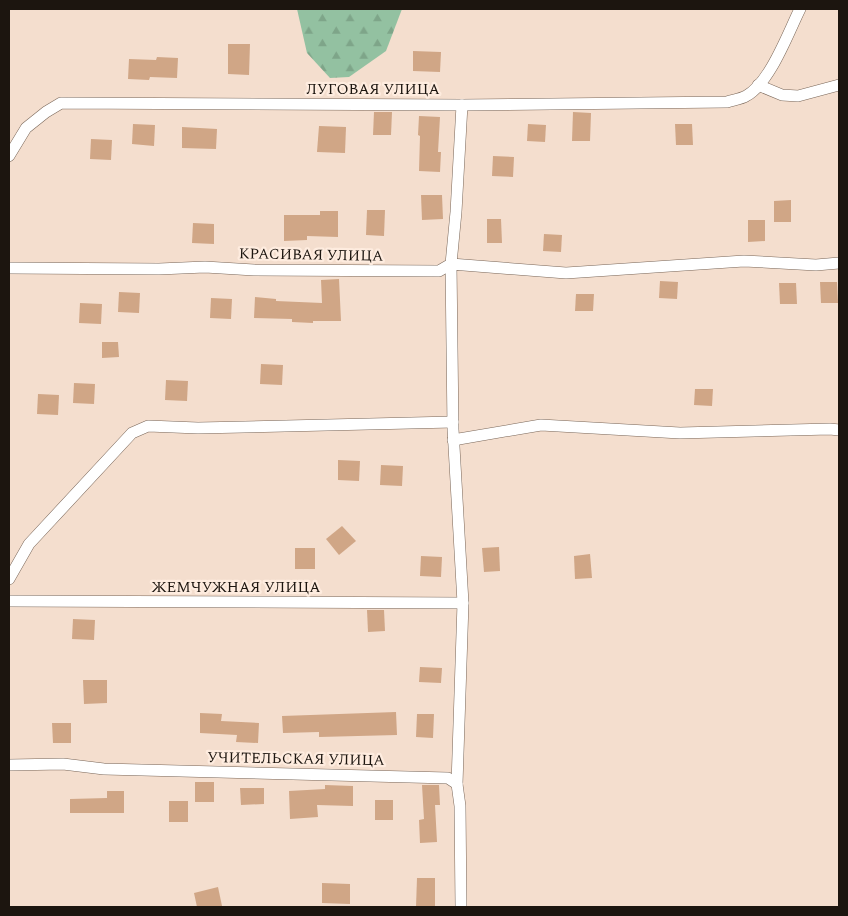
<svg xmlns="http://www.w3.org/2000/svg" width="848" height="916" font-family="Spectral,serif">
<defs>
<pattern id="forest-firs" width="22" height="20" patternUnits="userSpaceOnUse" patternTransform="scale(1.25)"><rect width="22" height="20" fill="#93c1a1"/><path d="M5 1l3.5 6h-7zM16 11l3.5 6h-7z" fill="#7ea589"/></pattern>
</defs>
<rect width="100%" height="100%" fill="#f4dece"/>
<path fill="url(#forest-firs)" d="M297,9H402L386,51L349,77L330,78L307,53Z"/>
<g fill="#d0a686">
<path d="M228,44H250L249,75L228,74Z"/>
<path d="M413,51L441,52L440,72L413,71Z"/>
<path d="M157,57L178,58L177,78L150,77L149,80L128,79L129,59L156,60Z"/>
<path d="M374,112H392L391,135H373Z"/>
<path d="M573,112L591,113L590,141H572Z"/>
<path d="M419,116L440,117L438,152H441L440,172L419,171L420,136L418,135Z"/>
<path d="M133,124L155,125L154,146L132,144Z"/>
<path d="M528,124L546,125L545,142L527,141Z"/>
<path d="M675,124H692L693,145H676Z"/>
<path d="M319,126L346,127L345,153L317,152Z"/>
<path d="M182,127L217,129L216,149L182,148Z"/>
<path d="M91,139L112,140L111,160L90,159Z"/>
<path d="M493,156L514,157L513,177L492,176Z"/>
<path d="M421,195H442L443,219L422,220Z"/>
<path d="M791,200V222H774V201Z"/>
<path d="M367,210H385L384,236L366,235Z"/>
<path d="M320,211H338V237L307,236V240L284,241V215H320Z"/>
<path d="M487,219H501L502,243H487Z"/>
<path d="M748,220H765V241L748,242Z"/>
<path d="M193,223L214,224V244L192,243Z"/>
<path d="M544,234L562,235L561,252L543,251Z"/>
<path d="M339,279L341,321H313V323L292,322V319L254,318L255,297L276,299V301L322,303L321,280Z"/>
<path d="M660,281L678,282L677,299L659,298Z"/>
<path d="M820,282H837L838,303H821Z"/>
<path d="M779,283H796L797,304H780Z"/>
<path d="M119,292L140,293L139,313L118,312Z"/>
<path d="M576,294H594L593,311H575Z"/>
<path d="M211,298L232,299L231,319L210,318Z"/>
<path d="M80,303L102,304L101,324L79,323Z"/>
<path d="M102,342H118L119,357L102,358Z"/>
<path d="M261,364L283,365L282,385L260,384Z"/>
<path d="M166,380L188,381L187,401L165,400Z"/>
<path d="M74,383L95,384L94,404L73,403Z"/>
<path d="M695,389H713L712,406L694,405Z"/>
<path d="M38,394L59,395L58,415L37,414Z"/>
<path d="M338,460L360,461L359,481L338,480Z"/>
<path d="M381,465L403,466L402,486L380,485Z"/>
<path d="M342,526L356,541L339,555L326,539Z"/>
<path d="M499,547L500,571L484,572L482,548Z"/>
<rect x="295" y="548" width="20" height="21"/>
<path d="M590,554L592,578L575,579L574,556Z"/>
<path d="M421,556L442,557L441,577L420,576Z"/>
<path d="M367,610H384L385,631L368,632Z"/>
<path d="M73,619L95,620L94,640L72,639Z"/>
<path d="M420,667L442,668L441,683L419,682Z"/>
<path d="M83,680H107V703L84,704Z"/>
<path d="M396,712L397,735L319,737V732L283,733L282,716Z"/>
<path d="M200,713L222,714L221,721L259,723L258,743L236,742L237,735L200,733Z"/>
<path d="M417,714H434L433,738L416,737Z"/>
<path d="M52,723H71V743H53Z"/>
<rect x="195" y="782" width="19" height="20"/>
<path d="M325,785L353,786V806L317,805L318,817L290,819L289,791L325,789Z"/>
<path d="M422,785H439L440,805H435L437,842L420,843L419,820L424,819Z"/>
<path d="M240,788H264V804L241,805Z"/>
<path d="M107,791H124V813H70V799L107,798Z"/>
<rect x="375" y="800" width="18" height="20"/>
<rect x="169" y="801" width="19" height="21"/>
<path d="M417,878H435V907H416Z"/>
<path d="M322,883L350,884V904L322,903Z"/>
<path d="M218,887L222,906L197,907L194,893Z"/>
</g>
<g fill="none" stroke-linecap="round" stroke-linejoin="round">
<defs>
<g id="minor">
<path d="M758,85L782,95L798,96L839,85"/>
<path d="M9,156L26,128L46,112L61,103L462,105L727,102C733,100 741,99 746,96C770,83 788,33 800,9"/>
<path d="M9,268L159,269L205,267L254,270L439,271L451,264L456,212L462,105"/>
<path d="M453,440L541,425L680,433L830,429L839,430"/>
<path d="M9,579L29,544L132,433L148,426L198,428L453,422"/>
<path d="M9,601L463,603"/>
<path d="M9,765L63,764L104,769L448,778L457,784L460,806L461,907"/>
<path d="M457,784L463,603L453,429L451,264L566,273L744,261L816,265L839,263"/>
</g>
</defs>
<use href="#minor" stroke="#796658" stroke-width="12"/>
<use href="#minor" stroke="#fff" stroke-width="11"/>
</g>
<g text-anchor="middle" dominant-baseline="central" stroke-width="4.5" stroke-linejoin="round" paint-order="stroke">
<g font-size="15" fill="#1c150f" stroke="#feecdf">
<text x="373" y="89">ЛУГОВАЯ УЛИЦА</text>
<text transform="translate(311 255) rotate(1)">КРАСИВАЯ УЛИЦА</text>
<text x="236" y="587">ЖЕМЧУЖНАЯ УЛИЦА</text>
<text transform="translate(296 759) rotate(1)">УЧИТЕЛЬСКАЯ УЛИЦА</text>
</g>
</g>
<rect width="848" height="916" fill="none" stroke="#1c150f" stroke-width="20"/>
</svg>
